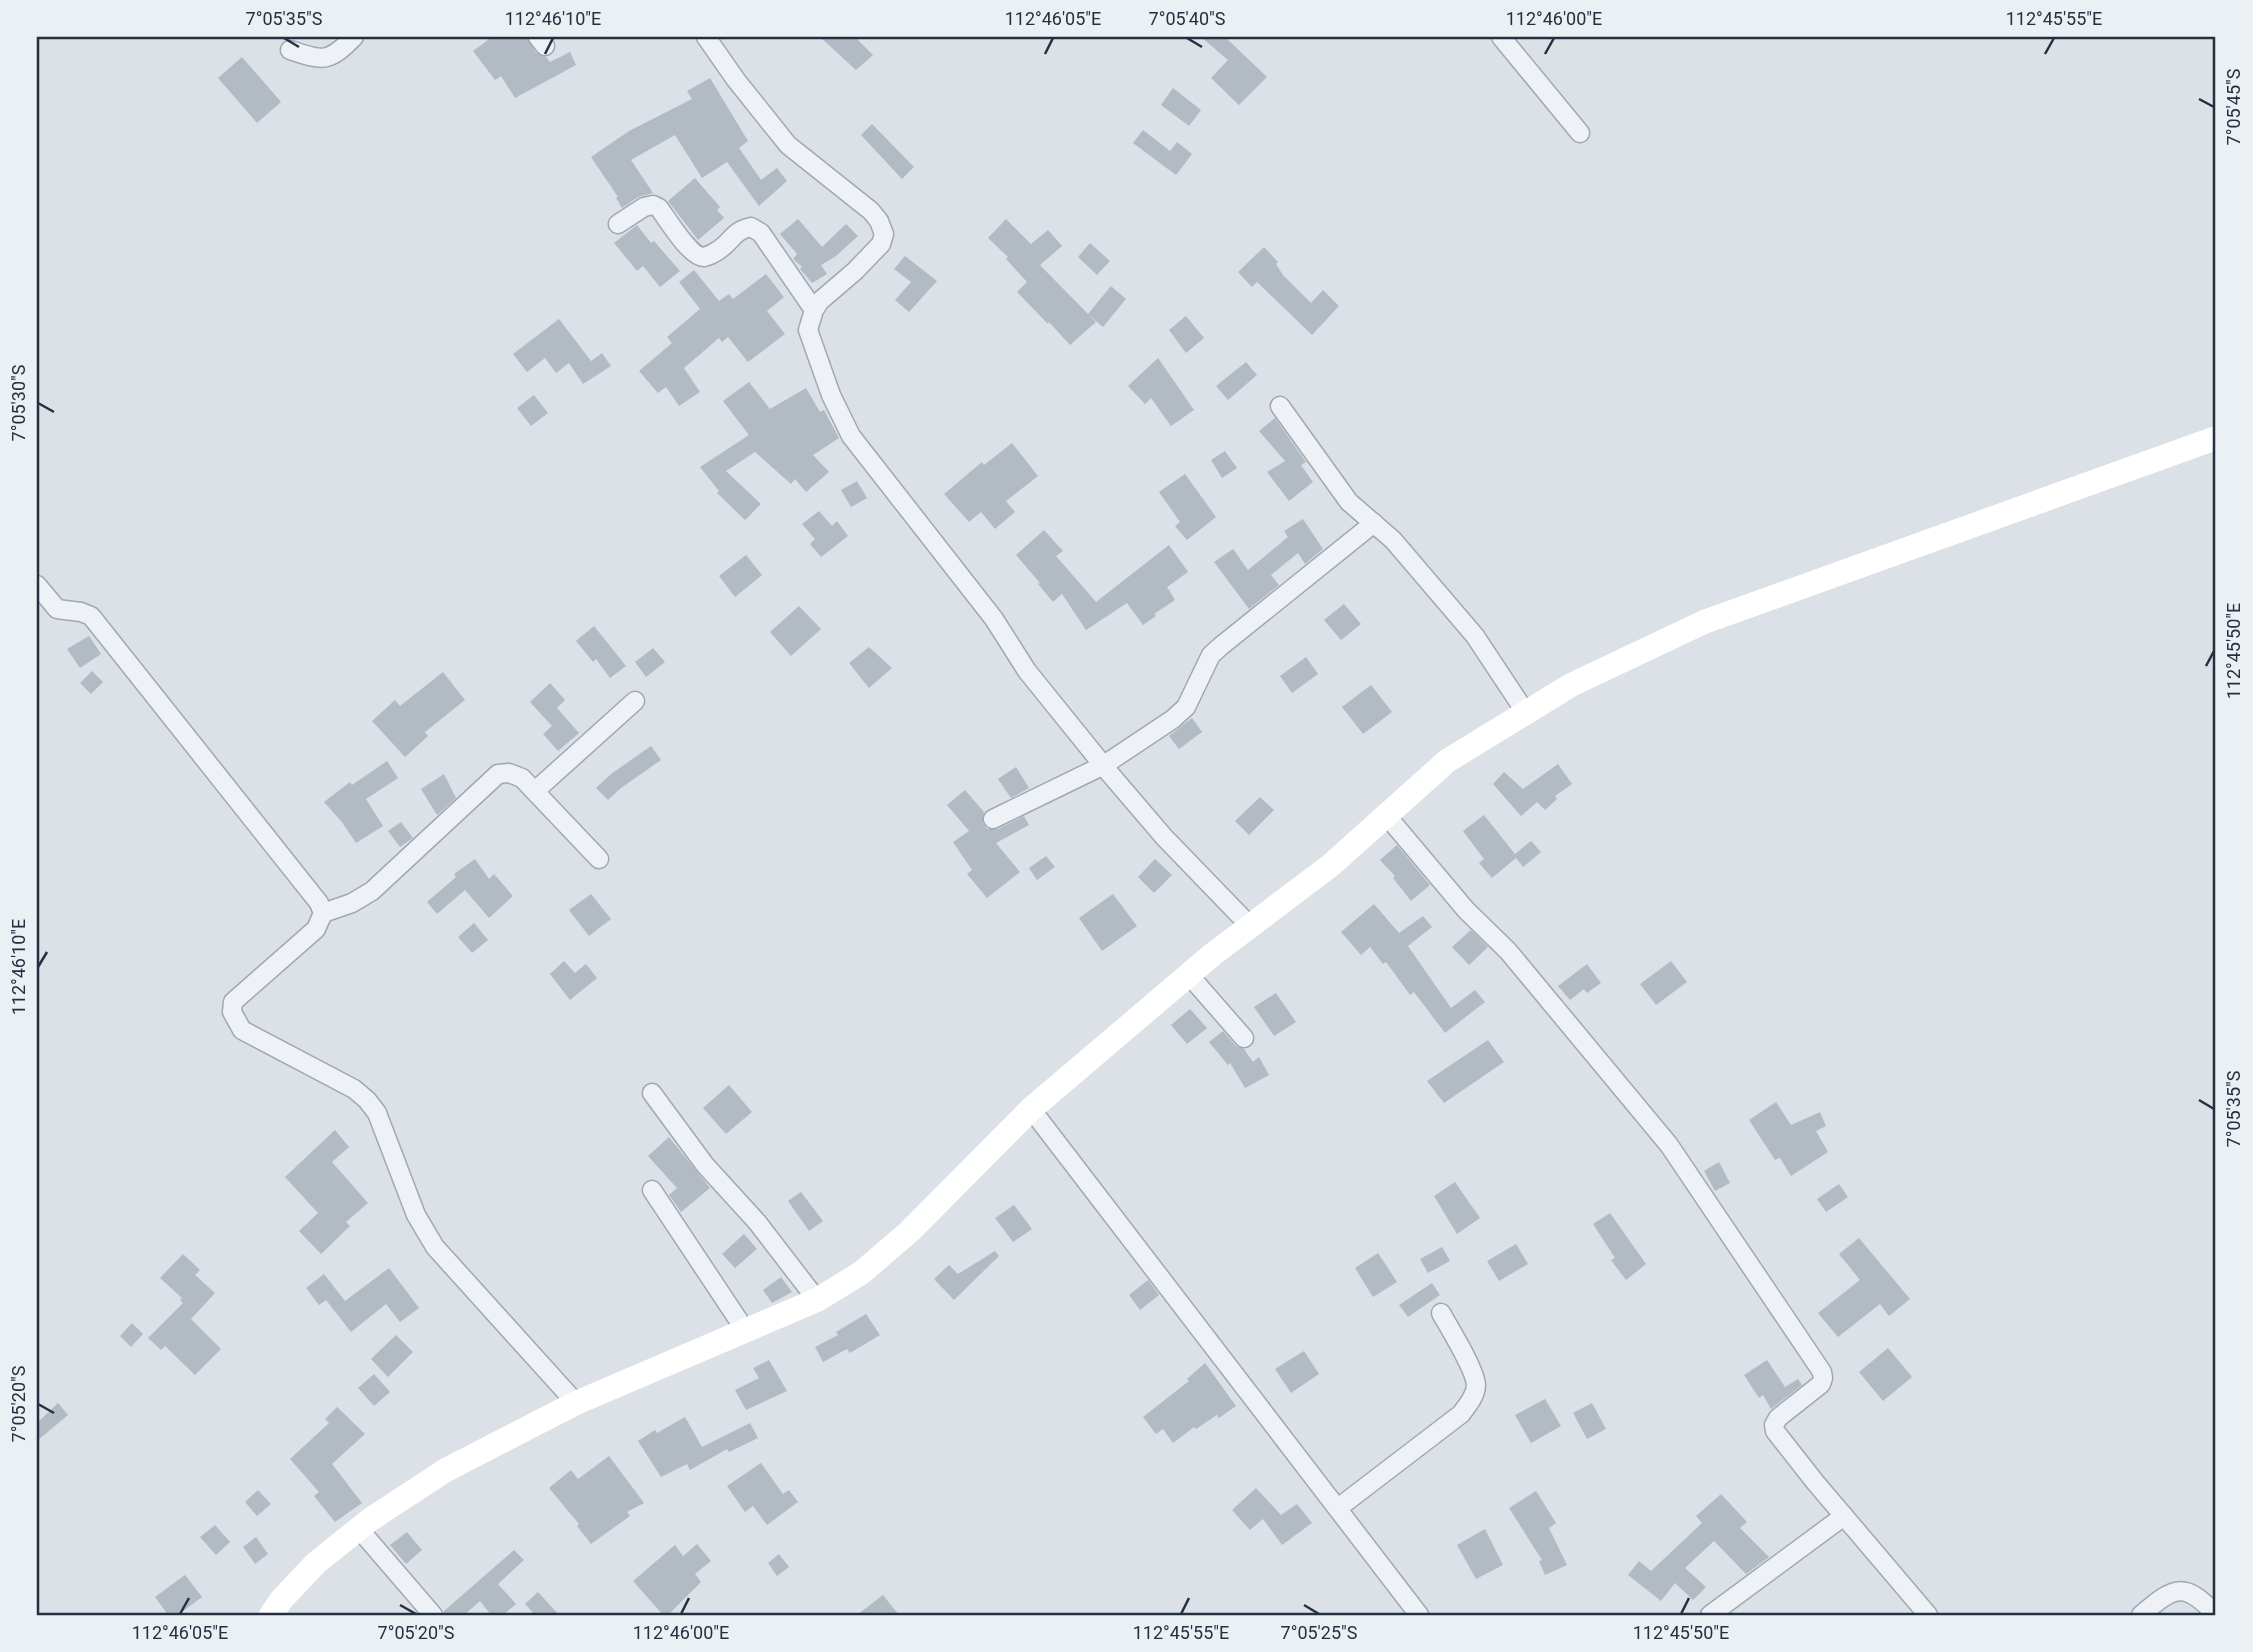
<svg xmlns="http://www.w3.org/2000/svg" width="2253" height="1652" font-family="Roboto,sans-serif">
<rect width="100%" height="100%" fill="#dbe1e7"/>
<g fill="#b2bac4">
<path d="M492,37H527L536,53L546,57L550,62L570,52L576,65L515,98L501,76L495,80L473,51Z"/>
<path d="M820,37H855L873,55L856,70Z"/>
<path d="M1201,37H1225L1267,77L1239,105L1211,78L1228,60Z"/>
<path d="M242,57L281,102L257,123L218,78Z"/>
<path d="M710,78L748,141L739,148L761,180L777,168L787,181L759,206L727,162L702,178L675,135L631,160L653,193L638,197L622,208L616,198L618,197L591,157L629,131L692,99L687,91Z"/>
<path d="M1173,88L1201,110L1189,126L1161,105Z"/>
<path d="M872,124L914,167L902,179L861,135Z"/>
<path d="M1143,130L1170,151L1177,142L1192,154L1176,175L1133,143Z"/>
<path d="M695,178L720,207L717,210L724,218L698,240L668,201Z"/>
<path d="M798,219L822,247L846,224L858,236L836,256L821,265L827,274L812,283L800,269L802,267L793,259L797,254L780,234Z"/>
<path d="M1006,219L1031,244L1048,230L1062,246L1040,265L1088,314L1111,286L1126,299L1103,327L1089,315L1096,322L1070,345L1049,322L1048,324L1017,292L1027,282L1006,259L1008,257L988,238Z"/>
<path d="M637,225L651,243L654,241L680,271L660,287L643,266L637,271L614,243Z"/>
<path d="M1090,243L1110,261L1097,275L1078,257Z"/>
<path d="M1264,247L1278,262L1276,264L1283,275L1311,303L1323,290L1339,306L1312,335L1257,282L1252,287L1238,272Z"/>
<path d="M905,256L937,281L909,312L895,300L911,282L894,269Z"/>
<path d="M694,270L719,301L729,294L733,299L766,274L784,297L767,311L785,334L748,362L728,337L722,342L719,338L684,368L700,392L679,406L666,387L658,393L639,371L672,343L667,337L700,309L679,282Z"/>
<path d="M1186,316L1204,338L1186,353L1169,330Z"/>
<path d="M559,319L591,361L602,353L611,366L583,384L569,363L556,373L545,358L527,372L513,354Z"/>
<path d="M1158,358L1194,410L1171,426L1151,398L1145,404L1128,386Z"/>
<path d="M1246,362L1257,375L1228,400L1216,386Z"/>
<path d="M749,382L770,409L806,388L820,412L824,410L839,438L813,455L829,472L806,492L795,479L791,484L755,452L726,471L761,504L745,520L717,493L719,491L700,467L749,435L723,401Z"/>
<path d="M534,395L548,413L531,426L517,408Z"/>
<path d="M1275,418L1306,462L1301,465L1313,482L1289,501L1267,472L1285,461L1259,431Z"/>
<path d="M1012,443L1038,476L1006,501L1015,512L995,529L981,512L969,522L944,494L982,462L984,465Z"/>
<path d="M1225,451L1237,468L1222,478L1211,460Z"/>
<path d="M1185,474L1216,517L1187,540L1175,526L1180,522L1159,492Z"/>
<path d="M857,481L867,498L851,507L841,490Z"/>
<path d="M819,511L832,526L837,521L848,536L821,557L810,544L815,539L802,524Z"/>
<path d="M1303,519L1323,549L1305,564L1298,553L1271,575L1279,585L1249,609L1214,562L1233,549L1248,570L1288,537L1284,531Z"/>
<path d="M1044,530L1063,551L1056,556L1096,602L1169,545L1188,572L1167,587L1175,600L1154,614L1156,616L1143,625L1127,603L1086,630L1062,594L1053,602L1038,584L1040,583L1016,555Z"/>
<path d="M746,555L762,575L735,597L719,576Z"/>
<path d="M1344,604L1361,624L1341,640L1324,620Z"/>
<path d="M799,606L821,629L791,656L770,632Z"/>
<path d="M594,626L626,666L610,678L596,659L593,662L576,641Z"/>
<path d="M89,636L101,654L80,668L67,649Z"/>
<path d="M869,647L892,668L869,688L849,663Z"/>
<path d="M653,648L665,662L646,677L635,662Z"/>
<path d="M1306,657L1318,674L1292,693L1280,676Z"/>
<path d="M92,671L103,682L91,694L80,683Z"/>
<path d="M443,672L465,700L425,732L428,736L405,757L372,721L395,700L400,706Z"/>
<path d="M550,683L565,700L557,708L579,733L558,751L543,734L552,726L530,702Z"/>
<path d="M1371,685L1392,712L1363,734L1342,707Z"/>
<path d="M1192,718L1202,732L1179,749L1169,736Z"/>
<path d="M651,746L661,760L621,788L608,800L596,788L611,774Z"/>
<path d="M387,761L398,778L366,799L383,826L356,843L341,821L324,802L350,782L352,785Z"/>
<path d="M1558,764L1572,784L1555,796L1557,799L1545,810L1537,802L1521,816L1493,784L1504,772L1523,789Z"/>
<path d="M1016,767L1029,788L1011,798L998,779Z"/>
<path d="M444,774L456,798L437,815L421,789Z"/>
<path d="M965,790L984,812L983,823L987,829H998L1024,816L1029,825L996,843L1020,872L987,898L967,874L972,870L953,842L969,831L947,805Z"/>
<path d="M1260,797L1274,810L1249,835L1235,821Z"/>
<path d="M1484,815L1515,854L1531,841L1541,852L1523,867L1516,858L1492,878L1479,863L1484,859L1463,831Z"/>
<path d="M401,822L413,838L400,847L388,831Z"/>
<path d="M1397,845L1430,885L1411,901L1393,878L1395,876L1380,860Z"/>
<path d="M1046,856L1055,867L1037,880L1029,868Z"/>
<path d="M475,859L489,879L494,874L513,896L489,918L465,890L437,914L427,902L456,877L454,874Z"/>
<path d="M1155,859L1172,875L1154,893L1138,877Z"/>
<path d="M591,894L611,919L589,936L569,910Z"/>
<path d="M1113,894L1137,926L1102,951L1079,918Z"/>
<path d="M1374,904L1399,933L1423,916L1432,927L1408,946L1451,1008L1475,990L1485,1002L1445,1033L1414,992L1410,995L1386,962L1383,964L1370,947L1361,955L1341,932Z"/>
<path d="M474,923L488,940L472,953L458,937Z"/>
<path d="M1471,930L1488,947L1469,965L1452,947Z"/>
<path d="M564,961L575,973L586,964L597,978L570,1000L550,974Z"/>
<path d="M1671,961L1687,982L1656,1005L1640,984Z"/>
<path d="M1587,964L1601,983L1587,993L1584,989L1570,1000L1558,986Z"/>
<path d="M1276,993L1296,1022L1274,1036L1254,1007Z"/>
<path d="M1190,1009L1207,1028L1187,1044L1171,1025Z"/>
<path d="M1223,1031L1236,1046L1244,1049L1253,1062L1259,1057L1269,1075L1245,1088L1230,1063L1228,1065L1209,1042Z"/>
<path d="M1488,1040L1504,1062L1444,1103L1427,1081Z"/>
<path d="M729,1085L752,1112L726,1134L703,1108Z"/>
<path d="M1776,1102L1791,1125L1820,1112L1826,1126L1816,1131L1828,1152L1791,1176L1780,1158L1775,1160L1749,1120Z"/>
<path d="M335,1130L349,1147L332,1162L368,1203L346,1222L350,1226L321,1254L299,1231L318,1213L285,1177Z"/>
<path d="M669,1137L710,1188L681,1212L669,1195L677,1188L648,1156Z"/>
<path d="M1719,1162L1730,1183L1715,1191L1704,1171Z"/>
<path d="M1455,1182L1480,1218L1457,1234L1434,1196Z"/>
<path d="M1839,1184L1848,1197L1826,1212L1817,1199Z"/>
<path d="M801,1192L823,1221L809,1231L788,1201Z"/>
<path d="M1014,1205L1032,1229L1013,1242L995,1218Z"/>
<path d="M1610,1213L1646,1264L1626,1280L1611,1260L1615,1258L1593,1224Z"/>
<path d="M744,1234L757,1249L735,1268L722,1254Z"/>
<path d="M1859,1238L1910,1299L1889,1316L1880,1304L1838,1337L1818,1313L1860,1280L1839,1254Z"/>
<path d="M1516,1244L1528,1264L1499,1281L1487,1261Z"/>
<path d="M1442,1247L1450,1261L1428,1273L1420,1259Z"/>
<path d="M995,1251L999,1256L954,1300L934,1279L949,1265L958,1274Z"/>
<path d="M1378,1253L1397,1282L1373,1297L1355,1268Z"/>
<path d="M183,1254L200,1270L195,1275L215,1293L191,1319L221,1349L195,1375L165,1346L161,1350L148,1338L183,1303L180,1300L182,1298L160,1278Z"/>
<path d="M389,1268L419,1308L400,1322L386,1304L351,1332L326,1300L319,1305L306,1288L324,1274L345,1301Z"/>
<path d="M781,1277L792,1292L772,1303L763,1290Z"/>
<path d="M1148,1280L1159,1295L1140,1310L1129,1295Z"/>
<path d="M1432,1283L1440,1295L1408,1317L1399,1305Z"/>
<path d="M866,1314L880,1335L850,1353L847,1349L823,1362L815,1347L838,1335L836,1332Z"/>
<path d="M132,1323L143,1334L131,1347L120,1336Z"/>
<path d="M396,1335L413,1352L388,1377L371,1359Z"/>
<path d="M1888,1348L1912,1377L1883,1401L1859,1372Z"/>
<path d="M1304,1351L1319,1374L1291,1393L1275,1369Z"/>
<path d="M769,1360L787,1391L746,1410L735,1390L759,1378L753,1368Z"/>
<path d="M1767,1360L1785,1387L1798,1379L1802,1385L1771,1409L1763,1395L1759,1398L1744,1375Z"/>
<path d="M1205,1363L1236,1406L1219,1418L1217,1415L1196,1429L1194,1427L1173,1443L1163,1429L1156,1434L1143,1417L1189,1381L1187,1379Z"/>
<path d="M374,1374L390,1392L374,1406L358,1388Z"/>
<path d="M1545,1399L1561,1426L1531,1443L1515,1415Z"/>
<path d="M58,1403L68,1415L37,1441V1423Z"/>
<path d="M1592,1403L1606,1429L1587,1439L1573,1413Z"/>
<path d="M337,1407L365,1434L332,1464L362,1503L335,1522L314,1496L319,1492L290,1459L329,1423L325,1419Z"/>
<path d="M685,1417L702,1447L750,1423L758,1438L729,1452L727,1449L690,1470L687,1464L661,1477L638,1441L655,1430L657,1433Z"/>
<path d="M609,1456L644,1503L627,1512L630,1516L591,1544L577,1526L579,1524L549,1488L571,1470L578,1479Z"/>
<path d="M761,1463L783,1494L789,1490L798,1502L767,1525L753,1506L745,1512L727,1486Z"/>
<path d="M1256,1488L1281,1515L1297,1504L1312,1523L1282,1545L1263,1519L1250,1530L1232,1510Z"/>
<path d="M258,1490L271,1504L257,1516L245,1502Z"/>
<path d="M1536,1491L1556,1523L1549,1528L1567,1565L1545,1575L1539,1561L1542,1560L1509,1508Z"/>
<path d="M1721,1494L1747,1522L1740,1528L1769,1557L1746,1574L1714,1541L1685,1568L1706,1587L1693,1600L1675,1583L1661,1601L1628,1575L1639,1561L1651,1571L1702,1523L1696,1516Z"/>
<path d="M215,1525L230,1542L216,1555L200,1537Z"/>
<path d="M1485,1529L1503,1565L1476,1579L1457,1545Z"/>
<path d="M407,1532L422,1550L406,1564L390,1545Z"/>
<path d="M256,1537L268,1554L255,1564L243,1547Z"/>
<path d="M697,1544L711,1561L695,1574L701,1582L668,1615H663L633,1581L675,1545L683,1556Z"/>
<path d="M514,1550L524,1560L498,1584L516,1604L503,1615H491L480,1601L464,1615H444V1611Z"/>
<path d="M779,1554L789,1567L777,1576L768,1563Z"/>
<path d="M185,1575L202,1597L178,1615H168L155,1597Z"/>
<path d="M538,1592L559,1615H535L525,1604Z"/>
<path d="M883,1595L899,1615H857Z"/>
</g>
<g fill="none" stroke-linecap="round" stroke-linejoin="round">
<defs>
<g id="street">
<path d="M538,37L545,46"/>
<path d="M706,37L736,80L788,145L871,211L879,221L884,234L881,244L855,271L820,301L814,310L808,330L831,395L851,436L994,619L1027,671L1111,775L1164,837L1251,927"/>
<path d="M1501,37L1580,133"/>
<path d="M290,50C324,61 328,63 354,37"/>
<path d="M618,224L644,207L653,205L659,208C667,219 691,258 704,257C708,256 716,252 720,249C733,240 733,231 751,227L761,233L814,310"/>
<path d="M1280,406L1349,502L1393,540L1475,636L1526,713"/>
<path d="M37,585L57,609L81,612L91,616L319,903L323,913L316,929L233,1002L232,1012L242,1030L354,1089L367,1100L377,1113L416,1215L435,1247L576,1403"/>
<path d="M535,791L635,701"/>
<path d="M1387,816L1466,910L1508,951L1669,1145L1822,1372L1823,1378L1821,1384L1778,1418L1774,1425L1775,1431L1815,1482L1928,1615"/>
<path d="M993,819L1104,765L1173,719L1186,707L1211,655L1221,646L1374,523"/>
<path d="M323,913L352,903L372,891L498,774L509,773L522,778L599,859"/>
<path d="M1189,975L1244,1038"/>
<path d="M652,1093L705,1165L757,1222L817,1300"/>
<path d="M1031,1109L1419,1615"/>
<path d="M652,1190L745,1330"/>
<path d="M1338,1508L1461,1414C1467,1406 1476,1396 1476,1385C1475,1369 1450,1329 1441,1313"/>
<path d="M359,1529L433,1615"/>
<path d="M1710,1615L1844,1516"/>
<path d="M2141,1615C2174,1587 2184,1580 2216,1615"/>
</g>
</defs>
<use href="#street" stroke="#a0a8b1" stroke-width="21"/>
<use href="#street" stroke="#eef1f5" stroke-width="18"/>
<path stroke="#fff" stroke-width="24" d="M271,1615L281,1600L316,1563L371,1519L446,1470L576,1403L817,1300L861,1273L910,1231L1031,1109L1212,955L1331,865L1447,761L1571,685L1704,622L2216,438"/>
</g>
<path fill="none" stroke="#24303f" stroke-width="2.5" d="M284,38L299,47M1187,38L1202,47M545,54L553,38M1045,54L1053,38M1545,54L1554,38M2045,54L2054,38M2199,99L2214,107M38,403L54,412M2206,666L2214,651M38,967L47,952M2199,1100L2214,1109M38,1404L54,1413M400,1605L416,1614M1304,1605L1319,1614M180,1614L189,1598M681,1614L689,1598M1181,1614L1189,1598M1681,1614L1689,1598"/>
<rect width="2253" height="1652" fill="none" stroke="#ebf0f5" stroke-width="77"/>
<rect x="38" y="38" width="2176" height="1576" fill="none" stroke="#24303f" stroke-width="2.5"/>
<g font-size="18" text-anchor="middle" fill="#24303f">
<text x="284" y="25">7°05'35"S</text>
<text x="553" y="25">112°46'10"E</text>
<text x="1053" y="25">112°46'05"E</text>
<text x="1187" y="25">7°05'40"S</text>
<text x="1554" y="25">112°46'00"E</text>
<text x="2054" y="25">112°45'55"E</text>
<text transform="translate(2234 107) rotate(-90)" y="6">7°05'45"S</text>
<text transform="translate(19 403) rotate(-90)" y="6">7°05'30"S</text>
<text transform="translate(2234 651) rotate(-90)" y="6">112°45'50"E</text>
<text transform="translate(19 967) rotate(-90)" y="6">112°46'10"E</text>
<text transform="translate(2234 1109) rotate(-90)" y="6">7°05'35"S</text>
<text transform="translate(19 1404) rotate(-90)" y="6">7°05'20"S</text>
<text x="180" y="1639">112°46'05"E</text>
<text x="416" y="1639">7°05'20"S</text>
<text x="681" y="1639">112°46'00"E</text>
<text x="1181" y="1639">112°45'55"E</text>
<text x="1319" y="1639">7°05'25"S</text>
<text x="1681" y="1639">112°45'50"E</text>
</g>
</svg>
